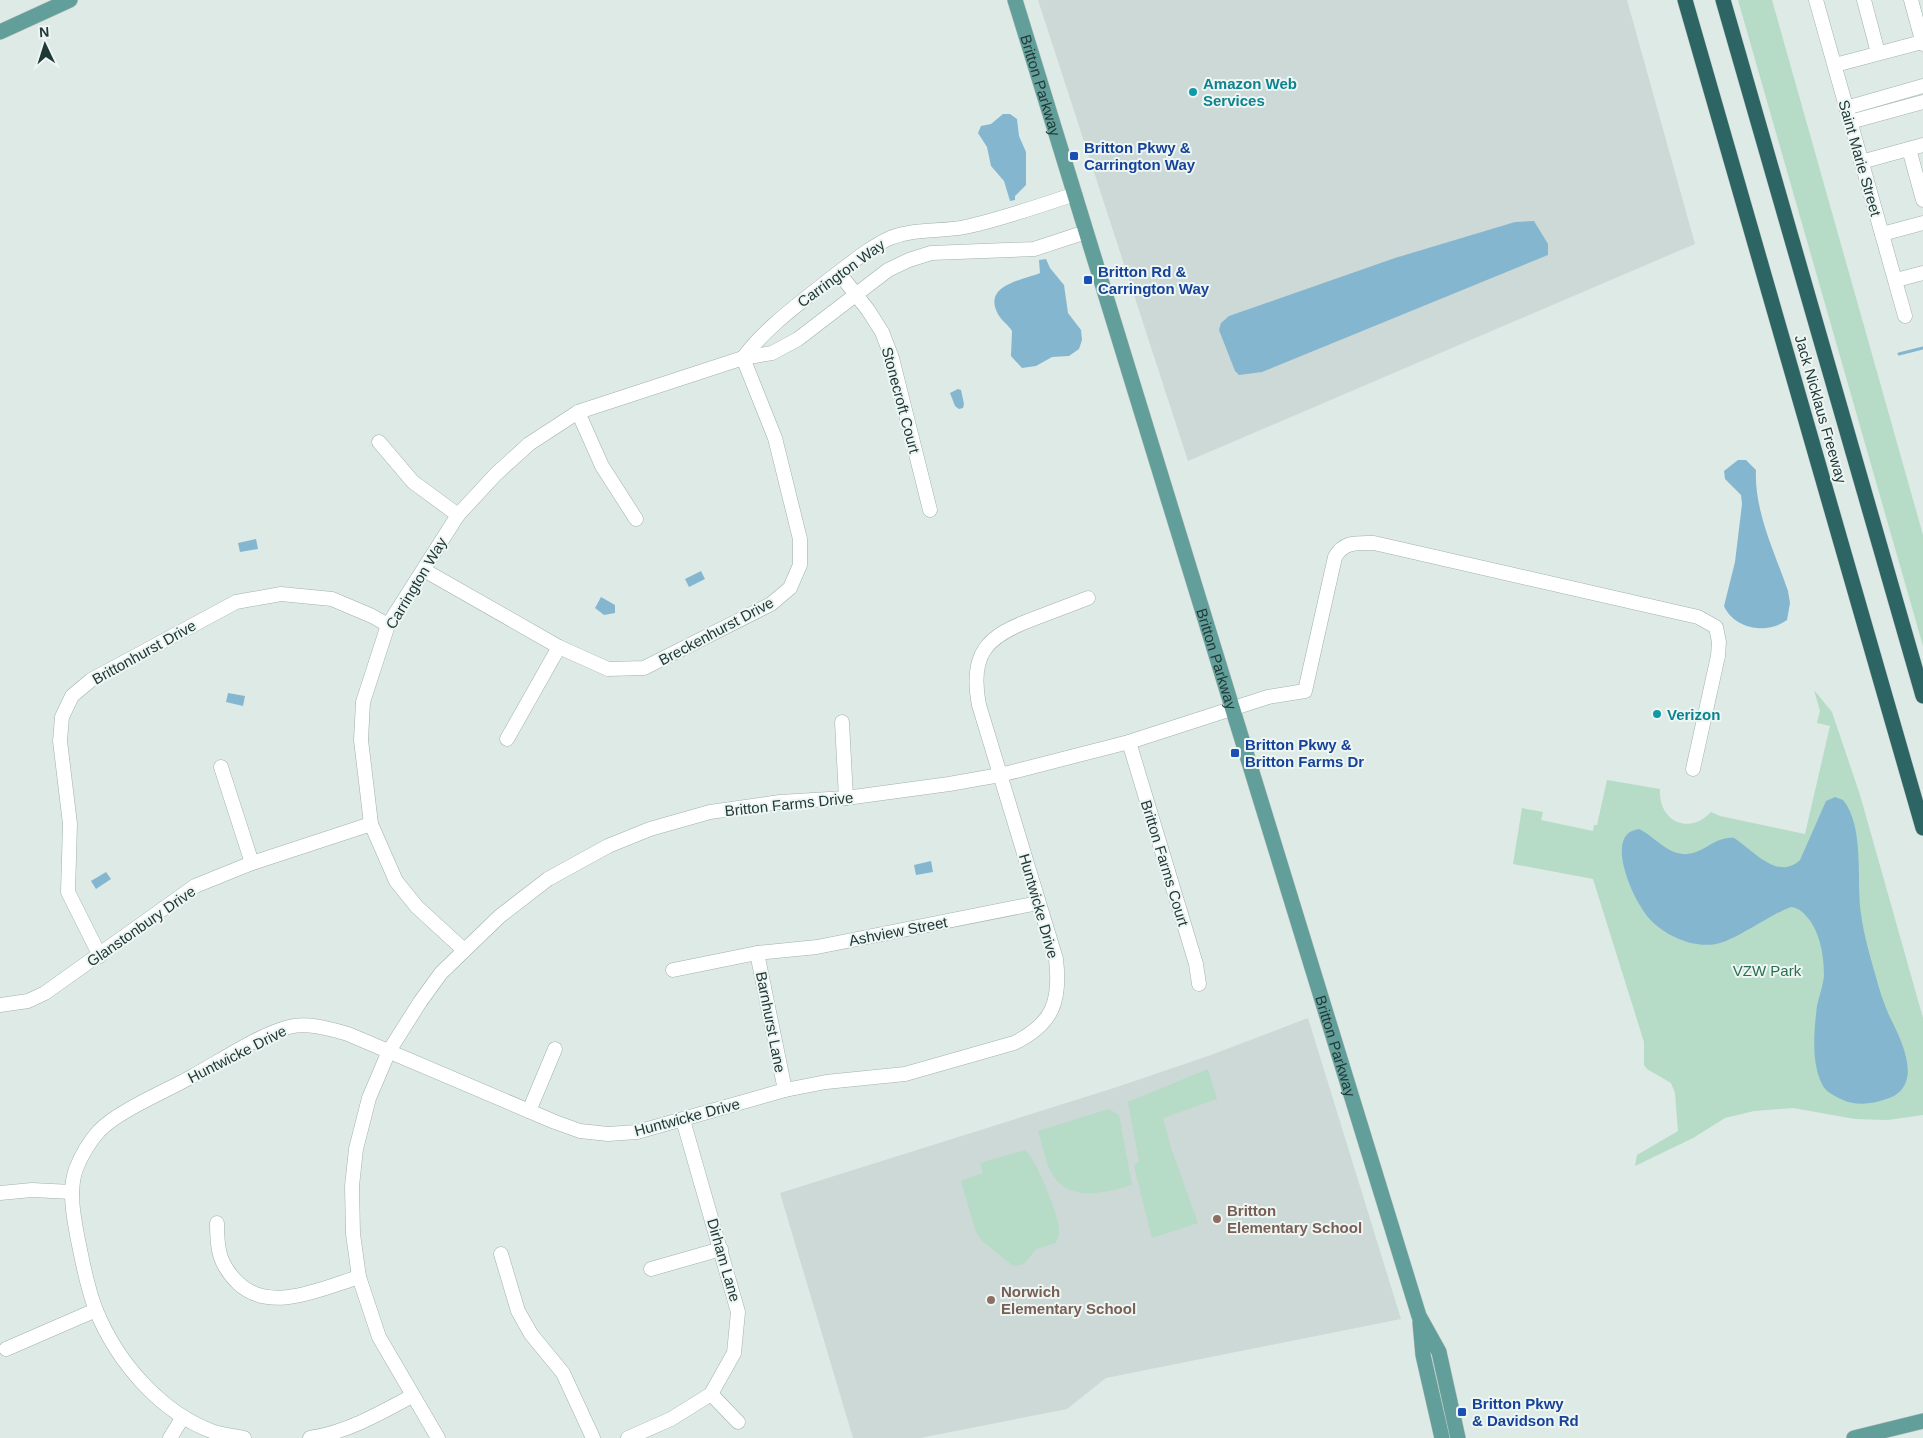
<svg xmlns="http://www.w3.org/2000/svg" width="1923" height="1438" font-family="Helvetica,sans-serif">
<rect width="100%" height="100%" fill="#deeae6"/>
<g fill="#ccd9d6">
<path d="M1038,0H1627L1695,244L1188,461Z"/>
<path d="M1308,1018L1401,1319L1106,1378L1067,1409L920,1438H853L780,1193L1117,1087L1211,1055Z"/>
</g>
<g fill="#b6dbc7">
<path d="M1738,0H1772L1923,535V646Z"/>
<path d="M1814,690L1832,712L1860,795L1923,1018V1115L1888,1120L1855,1119L1793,1108L1754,1111L1725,1118L1693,1138L1635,1166L1637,1155L1678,1131L1675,1093L1671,1083L1647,1069L1644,1065V1042L1593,879L1513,864L1522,808L1543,812L1541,820L1593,831L1594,825H1597L1607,780L1660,789C1658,821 1689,836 1711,812L1720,816L1805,834L1830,726L1817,723L1820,711Z"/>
<path d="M1208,1069L1217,1099L1163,1118L1171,1148L1198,1223L1152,1238L1134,1166L1139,1161L1128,1102Z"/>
<path d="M1109,1109L1119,1115L1132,1185C1108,1192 1069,1203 1053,1175C1045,1163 1043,1144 1038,1131Z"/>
<path d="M1025,1150C1036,1159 1060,1217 1059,1232C1059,1235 1057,1240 1056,1243L1036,1249L1024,1264L1013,1266L981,1240L976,1232L961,1181L983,1173L980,1163Z"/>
</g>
<g fill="#85b6cf">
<path d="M1003,114H1010L1017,119L1019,136L1026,152V185L1015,196V200L1010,201L1004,181L991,166L987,147L978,133L981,126L991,124Z"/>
<path d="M1534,221L1548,244V255L1262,372L1239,375L1235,371L1219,330L1221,323L1229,316L1395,258L1515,222Z"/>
<path d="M1046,259L1050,268L1064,285L1068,313L1081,330L1082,340L1079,349L1069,356L1052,357L1036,366L1022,368L1011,356L1012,331C1008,324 1000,320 997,312C984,285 1023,280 1040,273L1039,260Z"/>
<path d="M958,389L961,390L964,404L963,408L959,409L955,406L950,393Z"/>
<path d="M1738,460H1746L1756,470C1754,511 1775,553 1788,591L1790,603L1787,620C1767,635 1734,629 1724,606L1735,562L1742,504L1741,495L1725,479L1724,471Z"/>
<path d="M256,539L258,549L240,552L238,543Z"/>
<path d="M701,571L705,579L689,587L685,579Z"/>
<path d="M601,597L615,605V613L604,615L595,608Z"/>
<path d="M228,693L245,696L243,706L226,702Z"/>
<path d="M1835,797L1843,800C1865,827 1856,881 1861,914C1864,936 1870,956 1876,977C1879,989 1883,1001 1888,1013C1899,1036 1923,1079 1894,1096C1879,1103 1858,1107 1843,1100C1835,1096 1825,1092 1822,1084C1811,1062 1814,1030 1817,1006C1819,996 1823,986 1824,976C1824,958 1821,937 1811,922C1805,914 1800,908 1791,907C1769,915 1735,941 1716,944C1689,949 1654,931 1641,907C1630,890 1605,833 1639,829C1655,837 1665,852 1683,854C1702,856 1714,836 1734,838C1754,851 1778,881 1800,860L1826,801Z"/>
<path d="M931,861L933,872L916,875L914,865Z"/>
<path d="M106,872L111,879L96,889L91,881Z"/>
</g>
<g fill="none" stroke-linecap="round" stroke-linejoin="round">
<path stroke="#85b6cf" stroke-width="3" d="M1899,354L1923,348"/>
<defs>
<g id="minor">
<path d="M1816,0L1905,316"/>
<path d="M1864,0L1878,53"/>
<path d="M1911,0L1923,44"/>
<path d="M1835,65L1922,42"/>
<path d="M1846,108L1923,86"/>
<path d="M1850,122L1923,102"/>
<path d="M1909,149L1923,200"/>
<path d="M1861,162L1923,145"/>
<path d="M1882,234L1923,223"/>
<path d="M839,273L868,310L882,332L892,358L930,510"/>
<path d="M1896,280L1923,273"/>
<path d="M743,358C766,327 800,303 830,279C849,265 868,248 890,238C915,228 940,232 965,227C1002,219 1039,206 1075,194"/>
<path d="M578,412L602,466L636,519"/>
<path d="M379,442L413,482L458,515"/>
<path d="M424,570L559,647L608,669L644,668L771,604L790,588L800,565V539L775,438L743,358"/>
<path d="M842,722L846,798"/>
<path d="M507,739L559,647"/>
<path d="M1129,742L1196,964L1199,984"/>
<path d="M221,767L252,863"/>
<path d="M464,950L417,907L396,881L371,824L361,740L363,702L388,625L458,515L496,474L529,444L578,412L743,358L772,353L798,339L888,270L909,260L931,253L1034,249L1086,232"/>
<path d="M757,953L785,1090"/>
<path d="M100,956L68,892L70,824L60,741L62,717L72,696L91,680L236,602L281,594L332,599L372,616L388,625"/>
<path d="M673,970L757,953L817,947L1038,903"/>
<path d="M0,1005L28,1001L45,993L195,886L252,863L371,824"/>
<path d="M529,1111L555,1049"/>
<path d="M0,1193L32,1190L72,1192"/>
<path d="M217,1223C217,1250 219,1264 238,1283C270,1314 323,1288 359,1277"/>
<path d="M501,1254L518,1311L531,1334L563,1373L593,1438"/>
<path d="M651,1269L721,1249"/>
<path d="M6,1349L96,1310"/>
<path d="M711,1394L738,1422"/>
<path d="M170,1438L183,1417"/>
<path d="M244,1438C234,1436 224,1435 214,1432C161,1413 117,1362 96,1310C87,1288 83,1264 78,1240C74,1219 68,1191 76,1169C81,1156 90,1141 99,1131C118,1111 166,1091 191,1077C219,1062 258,1035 289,1027C308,1022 330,1029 348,1034L555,1122L580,1131L608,1134L637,1132L785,1090L826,1082L905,1074L1014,1043C1053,1024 1061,1001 1056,959L979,705C969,653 987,636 1033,619C1051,612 1070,605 1088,598"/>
<path d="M310,1438C347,1432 379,1414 412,1396"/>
<path d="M438,1438L379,1337L359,1277L353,1234L352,1186L356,1149L369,1098L389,1051L420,1002L441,973L500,916L548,879L608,846L650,829L710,812L780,802L846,798L949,784L1000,775L1129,742L1268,697L1305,691L1335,557C1344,541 1358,543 1374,543L1698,617L1716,627L1719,642L1718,656L1693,769"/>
<path d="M628,1438L671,1419L711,1394L734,1353L738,1312L683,1120"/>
</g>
<g id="major">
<path id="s1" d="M1015,0L1419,1316L1439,1352L1458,1438"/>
<path d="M0,32L70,0"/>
<path d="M1420,1322L1423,1355L1442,1438"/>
<path d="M1854,1438L1923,1421"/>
</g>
<g id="highway">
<path d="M1685,0L1923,828"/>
<path d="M1723,0L1923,696"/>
</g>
</defs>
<use href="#minor" stroke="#a1b1ae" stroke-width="15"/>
<use href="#major" stroke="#bcc4c3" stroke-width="16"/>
<use href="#highway" stroke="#bcc4c3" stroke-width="16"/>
<use href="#minor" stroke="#fff" stroke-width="14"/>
<use href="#major" stroke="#639f9a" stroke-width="15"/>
<use href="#highway" stroke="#2c6563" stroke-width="15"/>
</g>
<g fill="#0f9aa8" stroke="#eef6f4" stroke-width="2">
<circle cx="1193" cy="92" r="5"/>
<circle cx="1657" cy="714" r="5"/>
</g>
<g fill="#1a4fb4" stroke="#eef6f4" stroke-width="2">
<rect x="1069" y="151" width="10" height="10" rx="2.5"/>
<rect x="1083" y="275" width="10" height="10" rx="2.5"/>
<rect x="1230" y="748" width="10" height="10" rx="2.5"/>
<rect x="1457" y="1407" width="10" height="10" rx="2.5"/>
</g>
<g fill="#8d6e63" stroke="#eef6f4" stroke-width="2">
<circle cx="1217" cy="1219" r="5"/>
<circle cx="991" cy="1300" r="5"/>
</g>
<g text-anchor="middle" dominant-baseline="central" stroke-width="4" stroke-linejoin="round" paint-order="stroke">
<g font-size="15" font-weight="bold" fill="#0d838f" stroke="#eef6f4" text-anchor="start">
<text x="1203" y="83">Amazon Web<tspan x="1203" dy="17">Services</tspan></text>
<text x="1667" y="714">Verizon</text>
</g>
<g font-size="15" fill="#203937" stroke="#eef6f4">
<text stroke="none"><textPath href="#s1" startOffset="89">Britton Parkway</textPath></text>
<text transform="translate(1860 158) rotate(74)">Saint Marie Street</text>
<text transform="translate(841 273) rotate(-36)">Carrington Way</text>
<text transform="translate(901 400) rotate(75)">Stonecroft Court</text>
<text transform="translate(1821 409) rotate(74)">Jack Nicklaus Freeway</text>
<text transform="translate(416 583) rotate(-59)">Carrington Way</text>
<text transform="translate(716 631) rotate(-28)">Breckenhurst Drive</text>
<text transform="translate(144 652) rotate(-29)">Brittonhurst Drive</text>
<text stroke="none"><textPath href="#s1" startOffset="689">Britton Parkway</textPath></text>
<text transform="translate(789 804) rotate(-6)">Britton Farms Drive</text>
<text transform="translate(1165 863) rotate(73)">Britton Farms Court</text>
<text transform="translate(1039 906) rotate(74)">Huntwicke Drive</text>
<text transform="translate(141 926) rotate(-35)">Glanstonbury Drive</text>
<text transform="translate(898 931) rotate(-11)">Ashview Street</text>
<text transform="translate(771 1022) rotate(79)">Barnhurst Lane</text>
<text stroke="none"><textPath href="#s1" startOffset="1094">Britton Parkway</textPath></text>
<text transform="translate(237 1054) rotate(-27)">Huntwicke Drive</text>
<text transform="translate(687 1117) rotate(-15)">Huntwicke Drive</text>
<text transform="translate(724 1260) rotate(74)">Dirham Lane</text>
</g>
<g font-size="15" font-weight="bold" fill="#164399" stroke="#eef6f4" text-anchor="start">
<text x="1084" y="147">Britton Pkwy &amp;<tspan x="1084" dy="17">Carrington Way</tspan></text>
<text x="1098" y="271">Britton Rd &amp;<tspan x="1098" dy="17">Carrington Way</tspan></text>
<text x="1245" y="744">Britton Pkwy &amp;<tspan x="1245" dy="17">Britton Farms Dr</tspan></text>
<text x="1472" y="1403">Britton Pkwy<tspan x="1472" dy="17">&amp; Davidson Rd</tspan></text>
</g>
<g font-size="15" fill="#2a6f51" stroke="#eef6f4">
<text x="1767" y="970">VZW Park</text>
</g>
<g font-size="15" font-weight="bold" fill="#785e54" stroke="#eef6f4" text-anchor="start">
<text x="1227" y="1210">Britton<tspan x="1227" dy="17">Elementary School</tspan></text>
<text x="1001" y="1291">Norwich<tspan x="1001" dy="17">Elementary School</tspan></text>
</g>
</g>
<g transform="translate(45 45) rotate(356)" stroke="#eef6f4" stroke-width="4" paint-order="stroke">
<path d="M0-4L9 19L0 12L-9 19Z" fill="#203937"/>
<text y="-8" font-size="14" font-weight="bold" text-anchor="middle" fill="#203937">N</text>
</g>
</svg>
